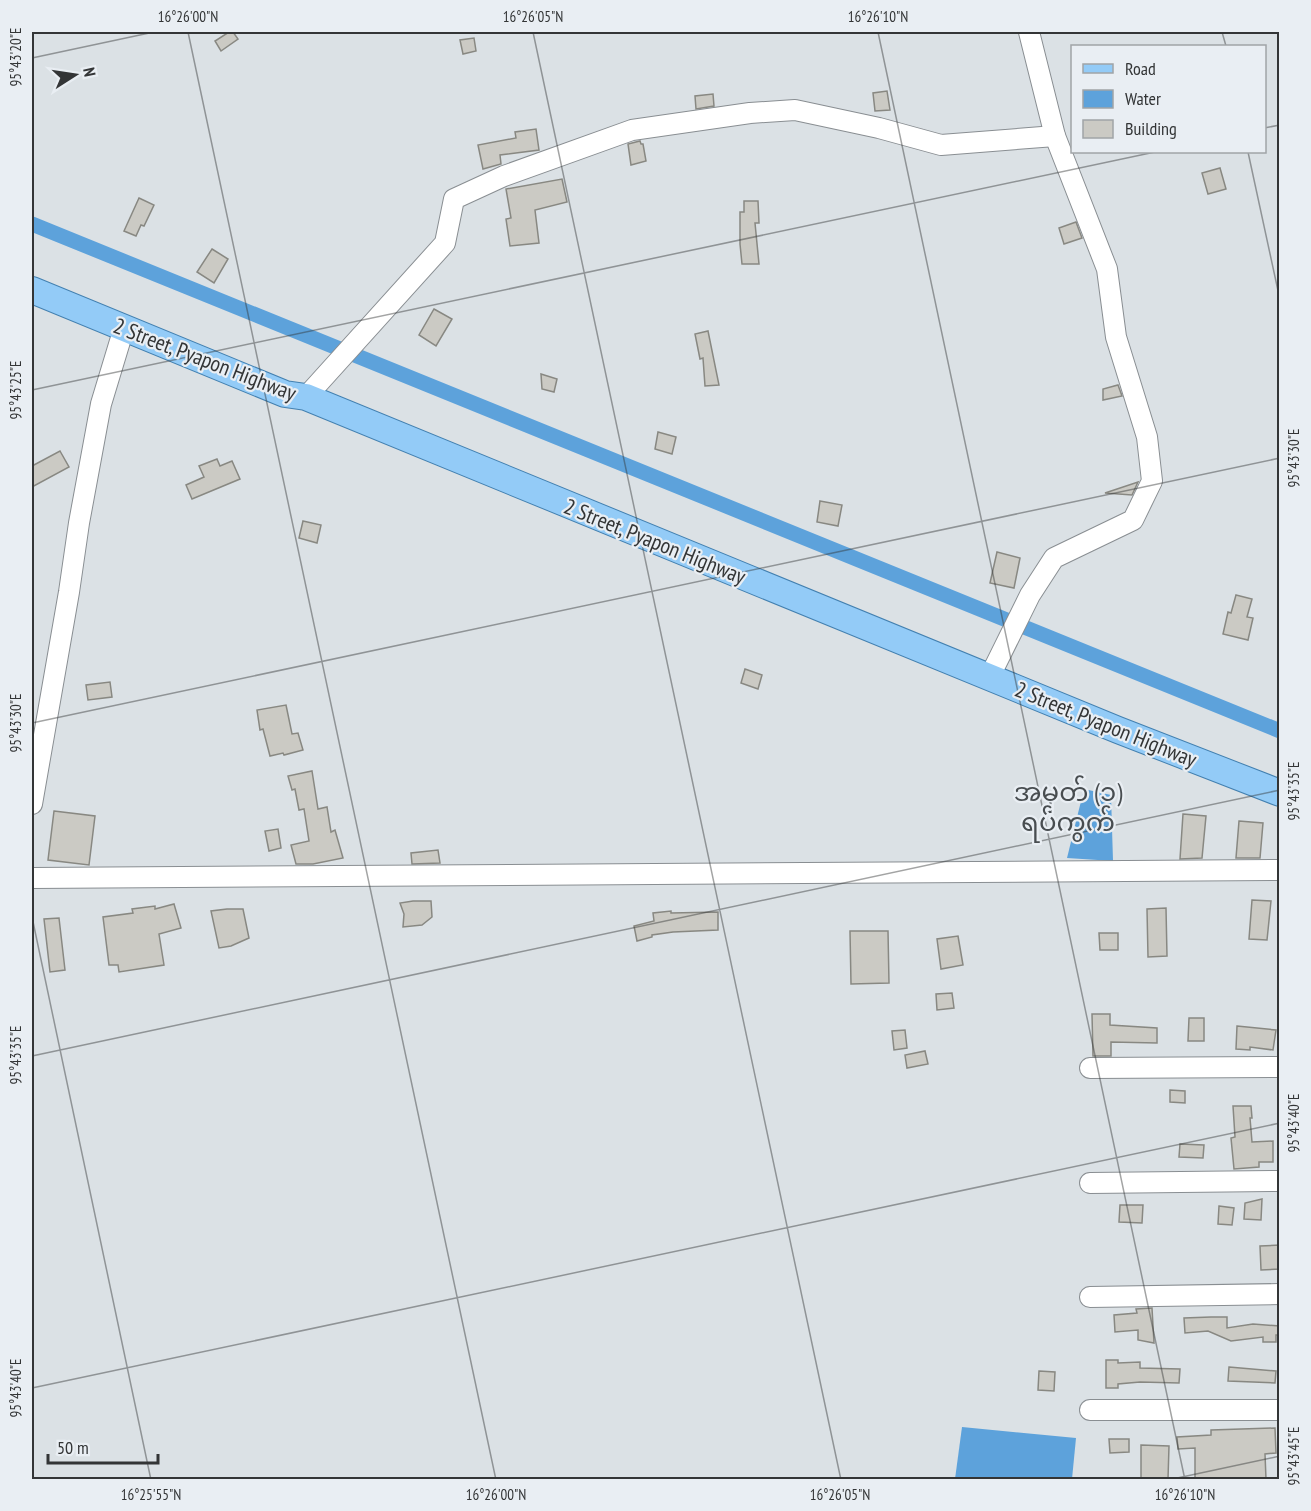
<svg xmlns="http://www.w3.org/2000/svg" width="1311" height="1511" font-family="'PT Sans Narrow','Noto Sans Myanmar',sans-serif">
<rect width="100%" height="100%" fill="#dbe1e5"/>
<g fill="#5da2db">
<path d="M1084,789L1111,795L1113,861L1067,858Z"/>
<path d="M962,1427L1076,1438L1072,1479H955Z"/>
</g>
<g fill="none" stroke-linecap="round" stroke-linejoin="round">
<path stroke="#5da2db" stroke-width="15" d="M32,224L1280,731"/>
</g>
<g fill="#cbcac4" stroke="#888882" stroke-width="1.5">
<path d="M229,32H233L238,39L221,51L215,41Z"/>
<path d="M474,38L476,51L463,54L460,40Z"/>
<path d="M887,91L890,110L875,111L873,93Z"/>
<path d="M713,94L714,106L696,109L695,96Z"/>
<path d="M536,129L539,150L500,155L501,164L483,169L478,145L516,138L515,132Z"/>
<path d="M640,141L641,144H643L646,161L631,165L628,144Z"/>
<path d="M1220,168L1226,189L1208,194L1202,173Z"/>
<path d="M562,179L567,202L535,210L539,243L510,246L506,219L511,218L506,189Z"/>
<path d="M139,198L154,205L144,226L141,225L136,236L124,231Z"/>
<path d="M744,201H758L759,223H755L759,264H742L740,244V212H744Z"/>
<path d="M1076,222L1082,238L1064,244L1059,228Z"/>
<path d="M212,249L228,259L214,283L197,272Z"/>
<path d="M434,309L452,319L436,346L419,335Z"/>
<path d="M708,331L719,385L705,386L703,358L700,359L695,334Z"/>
<path d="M541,374L557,379L554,392L542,389Z"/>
<path d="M1118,385L1122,396L1103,400V389Z"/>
<path d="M658,432L676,437L672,454L655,449Z"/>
<path d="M60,451L69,467L32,487V466Z"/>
<path d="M217,459L220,466L232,461L240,479L192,499L186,485L204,477L199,466Z"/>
<path d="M1138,482L1132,495L1105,493Z"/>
<path d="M820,501L842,505L838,526L817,522Z"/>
<path d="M303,521L321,525L317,543L299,538Z"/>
<path d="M997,552L1020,558L1014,588L990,583Z"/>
<path d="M1236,595L1252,599L1247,617L1253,618L1248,640L1223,634L1228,612L1231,613Z"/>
<path d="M745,669L762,675L758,689L741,683Z"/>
<path d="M110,682L112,697L88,700L86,685Z"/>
<path d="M286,705L292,734L298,733L303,750L284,755L283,753L270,756L263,729L260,730L257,710Z"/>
<path d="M312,771L318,809L327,807L331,832L335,830L343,858L313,864H296L291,845L309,841L304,809L299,810L295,789L292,790L288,776Z"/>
<path d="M54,811L95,816L89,865L48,860Z"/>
<path d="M1183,814L1206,816L1202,858L1180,859Z"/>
<path d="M1239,821L1263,823L1260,858H1236Z"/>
<path d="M278,829L281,848L269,851L265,831Z"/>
<path d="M438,850L440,863L412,864L411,853Z"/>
<path d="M1252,900L1271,901L1267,940L1249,939Z"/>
<path d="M413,901H431L432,917L422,925L403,927L404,914L400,903Z"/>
<path d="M174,904L181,928L159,934L164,965L119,972L118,965H109L103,917L133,913L132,909L155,906V909Z"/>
<path d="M1166,908L1167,956L1148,957L1147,909Z"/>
<path d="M227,909H243L249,938L231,946L219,948L211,911Z"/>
<path d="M671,911V913L718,912V930L673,932L652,935V937L637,941L634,926L654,921L653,913Z"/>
<path d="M59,918L65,970L50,972L44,919Z"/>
<path d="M850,931H888L889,983L851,984Z"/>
<path d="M1099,933H1118V950H1100Z"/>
<path d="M958,936L963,965L941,969L937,939Z"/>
<path d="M952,993L954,1008L937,1010L936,994Z"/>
<path d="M1092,1014H1110V1025L1157,1028V1043L1111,1042V1056H1093Z"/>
<path d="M1189,1018H1204V1041H1188Z"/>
<path d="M1237,1026L1276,1030L1273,1050L1250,1047V1050L1236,1049Z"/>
<path d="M905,1030L907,1048L894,1050L892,1031Z"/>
<path d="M925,1051L928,1064L907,1068L905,1055Z"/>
<path d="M1170,1090L1185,1091V1103L1170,1102Z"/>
<path d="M1233,1106H1251L1252,1118H1250L1252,1142L1273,1141V1162H1259V1167L1234,1169L1231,1138L1235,1137Z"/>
<path d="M1180,1144L1204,1145L1203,1158L1179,1157Z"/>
<path d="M1262,1199L1261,1220L1244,1219L1245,1203Z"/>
<path d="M1120,1205H1143L1142,1223L1119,1222Z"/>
<path d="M1219,1206L1234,1208L1232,1225L1218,1224Z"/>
<path d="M1280,1245V1269L1261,1270L1260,1246Z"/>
<path d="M1152,1308L1154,1343L1138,1340V1330L1115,1332L1114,1315L1137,1313L1136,1309Z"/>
<path d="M1211,1317H1227V1328L1253,1324L1280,1326V1335H1276V1342H1263V1337L1231,1341L1208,1331L1185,1333L1184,1318Z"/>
<path d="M1106,1360H1118V1363L1140,1362V1368L1180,1369L1179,1383L1140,1382L1118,1384V1388H1106Z"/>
<path d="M1229,1367L1276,1371L1275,1383L1228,1381Z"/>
<path d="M1039,1371L1055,1372L1054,1391L1038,1390Z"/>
<path d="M1275,1428L1276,1453L1265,1454L1266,1479H1195V1448L1178,1449L1177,1437L1211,1435V1430Z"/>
<path d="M1109,1439H1129V1452L1110,1453Z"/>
<path d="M1141,1445L1169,1446L1168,1479H1141Z"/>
</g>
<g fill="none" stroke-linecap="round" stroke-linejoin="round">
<defs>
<g id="minor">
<path d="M306,397L445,243L454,199L504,176L632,130L750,113L795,110L879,128L941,145L1055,136"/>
<path d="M989,678L1030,595L1054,558L1133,520L1152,481L1147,437L1116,337L1107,269L1055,136L1029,32"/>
<path d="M32,804L69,592L79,523L101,404L124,328"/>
<path d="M32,878L1280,870"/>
<path d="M1090,1068L1280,1067"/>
<path d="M1090,1183L1280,1181"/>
<path d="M1090,1297L1280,1294"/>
<path d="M1090,1410H1280"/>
</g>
<path id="major" d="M32,290L285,394L306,397L1118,730L1280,793"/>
</defs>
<use href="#minor" stroke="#898e92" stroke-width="22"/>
<use href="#major" stroke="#4380b0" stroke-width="28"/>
<use href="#minor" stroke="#fff" stroke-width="20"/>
<use href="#major" stroke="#93cbf7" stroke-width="26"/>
</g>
<path fill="none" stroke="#333536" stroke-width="1.5" stroke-opacity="0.45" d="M188,32L496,1480M533,32L841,1480M878,32L1185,1480M1222,32L1226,46M32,58L154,32M1264,128L1280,125M1248,152L1280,300M32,390L1155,152M32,723L1280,458M32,917L151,1480M32,1056L1280,790M32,1388L1280,1123M1168,1480L1280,1456"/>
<g text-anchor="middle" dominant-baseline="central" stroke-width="4.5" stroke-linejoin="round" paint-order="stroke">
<g font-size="22" fill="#333536" stroke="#e9eef3">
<text transform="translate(205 359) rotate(21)">2 Street, Pyapon Highway</text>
<text transform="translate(655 541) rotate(22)">2 Street, Pyapon Highway</text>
<text transform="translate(1106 724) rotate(22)">2 Street, Pyapon Highway</text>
</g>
<g font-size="26" fill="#484d50" stroke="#e9eef3">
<text x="1068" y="791">အမှတ် (၁)<tspan x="1068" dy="30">ရပ်ကွက်</tspan></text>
</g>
</g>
<rect width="1311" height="1511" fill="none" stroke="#e9eef3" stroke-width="66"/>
<rect x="1071" y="45" width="195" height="108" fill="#e9eef3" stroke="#a0a4a7" stroke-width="1.5"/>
<rect x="1083" y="64" width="30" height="9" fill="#93cbf7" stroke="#a0a4a7" stroke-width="1.5"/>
<text x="1125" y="75" font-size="18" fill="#333536">Road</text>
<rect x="1083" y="90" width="30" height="18" fill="#5da2db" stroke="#a0a4a7" stroke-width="1.5"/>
<text x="1125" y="105" font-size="18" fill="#333536">Water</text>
<rect x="1083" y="120" width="30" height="18" fill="#cbcac4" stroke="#a0a4a7" stroke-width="1.5"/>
<text x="1125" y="135" font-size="18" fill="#333536">Building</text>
<g transform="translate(75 75) rotate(78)" stroke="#e9eef3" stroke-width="4.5" paint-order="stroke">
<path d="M0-4.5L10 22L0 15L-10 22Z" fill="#333536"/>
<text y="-9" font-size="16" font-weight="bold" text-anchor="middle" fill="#333536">N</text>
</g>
<path d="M48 1454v9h110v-9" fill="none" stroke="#333536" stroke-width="3"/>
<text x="57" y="1454" font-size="18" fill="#333536" stroke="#e9eef3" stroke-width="4.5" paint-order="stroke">50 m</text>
<rect x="33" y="33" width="1245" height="1445" fill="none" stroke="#333536" stroke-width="2"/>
<g font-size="15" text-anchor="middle" fill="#333536">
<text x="188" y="22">16°26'00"N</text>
<text x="533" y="22">16°26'05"N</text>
<text x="878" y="22">16°26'10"N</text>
<text transform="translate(16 57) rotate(-90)" y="5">95°43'20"E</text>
<text transform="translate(16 390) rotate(-90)" y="5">95°43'25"E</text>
<text transform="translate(1294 458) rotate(-90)" y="5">95°43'30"E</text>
<text transform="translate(16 723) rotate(-90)" y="5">95°43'30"E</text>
<text transform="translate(1294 791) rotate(-90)" y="5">95°43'35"E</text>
<text transform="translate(16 1055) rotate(-90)" y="5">95°43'35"E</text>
<text transform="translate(1294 1123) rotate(-90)" y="5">95°43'40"E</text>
<text transform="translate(16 1388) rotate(-90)" y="5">95°43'40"E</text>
<text transform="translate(1294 1456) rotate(-90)" y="5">95°43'45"E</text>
<text x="151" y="1500">16°25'55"N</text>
<text x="496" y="1500">16°26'00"N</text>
<text x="840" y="1500">16°26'05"N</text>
<text x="1185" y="1500">16°26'10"N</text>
</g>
</svg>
